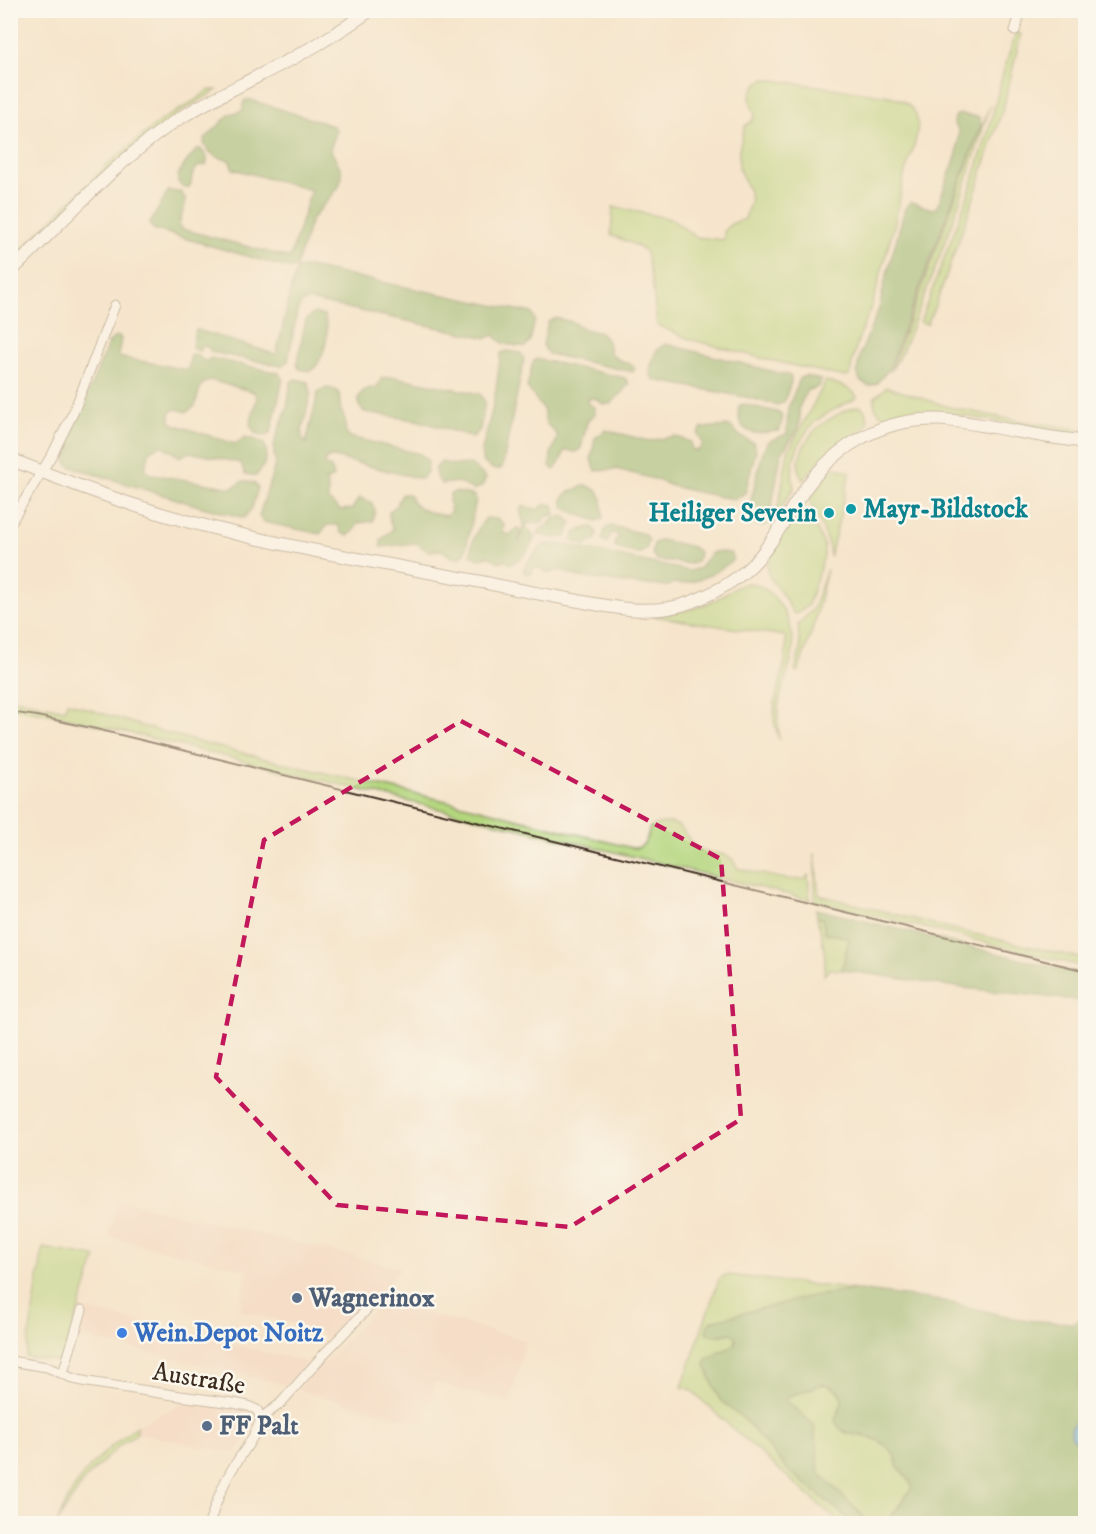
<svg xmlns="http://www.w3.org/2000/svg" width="1096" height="1534" font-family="'IM FELL DW Pica',serif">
<rect width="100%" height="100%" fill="#fbf7ec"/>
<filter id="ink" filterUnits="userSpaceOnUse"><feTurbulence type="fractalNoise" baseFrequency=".0167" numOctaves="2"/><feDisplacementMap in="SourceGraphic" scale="12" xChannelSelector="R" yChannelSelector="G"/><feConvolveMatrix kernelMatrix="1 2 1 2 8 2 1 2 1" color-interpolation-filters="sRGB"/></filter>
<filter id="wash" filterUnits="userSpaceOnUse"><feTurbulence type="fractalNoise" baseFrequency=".008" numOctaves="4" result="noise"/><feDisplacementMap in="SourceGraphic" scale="24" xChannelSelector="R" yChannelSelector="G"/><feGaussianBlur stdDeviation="1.35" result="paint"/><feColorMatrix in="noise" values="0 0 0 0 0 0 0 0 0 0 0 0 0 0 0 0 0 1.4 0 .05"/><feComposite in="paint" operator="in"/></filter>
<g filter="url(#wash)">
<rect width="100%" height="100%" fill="#f5e5cc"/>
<g fill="#f4d3c1">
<path d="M119,1200L402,1268L324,1345L325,1340L322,1334L317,1330L239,1311L248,1270L108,1237Z"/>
<path d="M382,1302L526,1340L510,1403L435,1383L424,1424L298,1390Z"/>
<path d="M85,1309L308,1362L286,1385L79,1336Z"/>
<path d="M180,1400L233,1406L252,1414L255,1418L254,1424L236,1454L137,1433L136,1426L151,1418L178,1406Z"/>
</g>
<g fill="#b4d67e" stroke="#78804e" stroke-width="1.5">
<path d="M1016,33L1021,34L1004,105L971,206L939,296L927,324L920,322L970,190L989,128L1004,69Z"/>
<path d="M765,79L890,96C902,100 914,105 917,119C920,137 910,155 905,172C902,187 899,202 896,217C890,242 882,267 876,292C867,321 854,343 850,375L845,377L765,359L689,339L657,325L653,288L646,252L638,246L611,235L613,207L671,219L696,237L724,240V232L731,224L745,219L751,199L748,189L739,169V149L745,126L752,121L755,115C748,98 747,88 765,79Z"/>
<path d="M208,90H217L176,115L11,264V260L109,163L163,119L197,99Z"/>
<path d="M990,105C971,172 948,237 922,301C913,324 904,352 890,372Z"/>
<path d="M826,381C837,384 851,387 857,397L855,399C843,405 823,414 814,423C798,439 788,465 794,488L771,524L779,503L788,451Z"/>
<path d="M887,387L949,407L1014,420L1085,430V436L952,414L922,413L893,418L886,417L880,414L876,409L874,403L875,397Z"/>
<path d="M860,406C867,411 870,419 865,427C860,433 851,436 845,440C829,451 815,465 803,480C791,464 806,436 821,425C831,418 847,408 860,406Z"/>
<path d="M834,467L850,472L830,557C829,536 816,518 809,498L824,478Z"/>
<path d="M800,507L810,516L824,545V556L808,605L796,614L793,613C790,608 787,602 784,597C779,589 771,582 768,573C763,556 790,522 800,507Z"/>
<path d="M827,569L815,621L798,672L795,671L800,649L798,625L813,609Z"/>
<path d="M747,583C775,585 795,623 793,649C791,669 781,688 778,708C777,718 778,729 779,740C778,734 775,727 774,721C772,692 791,665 785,636L652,616C673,614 694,610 713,601C725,595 734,586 747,583Z"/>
<path d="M11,698L65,710L67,702L132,723L206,744L299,767L472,807L632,848C646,849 647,838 650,827C659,824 665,821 674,824C686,828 687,842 697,848C712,858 730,847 737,868C748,871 798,884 806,878C807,877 808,875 808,874L810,900L72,719L38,712L11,708Z"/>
<path d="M815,853L819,895L965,932L1085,959V967L815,901Z"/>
<path d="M817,918H822L825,933L849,938L842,970L829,969L824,975C827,955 822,937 817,918Z"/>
<path d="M43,1248L96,1257L62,1362L26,1357Z"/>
<path d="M727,1275L858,1290L807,1297L712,1321L708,1325L718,1336L731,1333L737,1337L735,1345L707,1359L705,1365L720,1400L744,1419L788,1470L854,1523H840L732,1428L690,1389L682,1387L719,1279L723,1276Z"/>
<path d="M824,1384C845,1390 846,1402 835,1418L844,1432C863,1439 882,1434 895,1456C897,1460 896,1464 900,1469C905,1475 911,1480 912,1488L889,1520L877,1522L866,1519L818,1473L814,1425L786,1401L787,1397Z"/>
<path d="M136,1426L137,1433L121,1444L85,1479L57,1522C65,1506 72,1488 83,1475C98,1457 117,1441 136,1426Z"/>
</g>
<g fill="#8fb76d" stroke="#657046" stroke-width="1.5" fill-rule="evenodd">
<path d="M245,100H251L333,126L337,131L330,149L341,169L342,178L338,188L311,220L296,267L291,269L153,229L150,224L168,191L181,192L186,200L179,224L182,229L290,258L311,190L233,169L229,160C216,157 211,156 204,144L205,139L230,114L239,112L243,110V104Z"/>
<path d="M960,114L979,117L981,125L889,369L876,384L869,386L860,381L857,371L860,355L880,306L884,285L905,208L911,202L932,209L937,207L957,154L959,130L954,124L955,116Z"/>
<path d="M197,149H201C204,154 210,158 206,165L198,166L192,175L191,184L188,188C163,183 190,159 197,149Z"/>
<path d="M308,267L532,313L535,320L530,341L525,347L504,344L494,335L487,338L309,300L301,303L297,312L288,361L281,366L212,352L209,348L203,345L199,351L192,348L195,331L198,330L274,354L277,352L292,285L297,269Z"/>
<path d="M314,313L325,316C325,321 327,326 327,331C327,343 321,364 311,371L299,369L297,363L306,320Z"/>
<path d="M556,318L572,322L584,329L601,333L608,341L610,353L619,360L632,365L635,368L633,372L548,354L543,345L548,322Z"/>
<path d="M117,336L121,338L118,357L188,370L191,355L193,354L198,355C200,360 203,361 207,361L211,358L279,373L283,379L271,432L266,436L255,433L250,425L257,398L254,392L210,380L201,385L195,406L187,412L176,409L170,413V421L176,425L235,444L245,437L263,442C270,454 265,466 256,476L245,474L241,463L189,452L180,457L161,445L150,451L145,468L150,474L232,488L243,481L254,483L258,488L252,508L244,518L202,507L72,467L66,463V456L71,448L69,440L108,344L113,338Z"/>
<path d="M666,344L791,376V382L784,402L777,405L745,397L654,380L650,374C652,361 652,350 666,344Z"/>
<path d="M507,351L521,353L524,359L502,468C494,473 488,466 482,461V450L494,402L501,353Z"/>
<path d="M537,359L625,378L629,384L611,404H603L595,398L588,399L589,404L595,408V414L587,422L581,448L576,452L566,450C561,457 560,465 554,470L550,466L551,454L558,436L546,423L543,409L527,387L533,362Z"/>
<path d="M805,376L821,380L820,385L814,389L807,390L799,408L800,418L798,429L781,454L769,522L763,526L753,524L749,508L763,451L769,441L787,434L788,408L800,378Z"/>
<path d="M394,377L480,394L485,402L480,430L473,437L416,420L364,412L359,406L358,398L364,390L377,387L382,378Z"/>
<path d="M295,379L308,382L311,392L302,431V439L306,443L318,393C324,386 330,388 338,391C341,397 339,400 340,406C341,416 348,417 345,431L350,437L420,454L428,461L427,472L422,479L376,468L334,457L326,458L325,465L332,469L334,477L325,481L328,488V500L340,510L352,509L359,498L371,502L375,510L373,521L358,523L354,531L348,536L341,533L338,525H327L320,534L264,522L259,516L276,462C269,444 281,428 286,411C289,402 289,391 291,382Z"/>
<path d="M743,404L780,413C784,419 781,424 779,431C771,431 761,434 754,433C740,430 737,417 739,406Z"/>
<path d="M730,426L740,436L754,443L756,451L745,493L734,499L716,496L675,487L654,479L616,469L596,471L591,460L595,438L606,430L649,441L675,436L691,442V449L698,451L703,444L698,434L702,428Z"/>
<path d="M441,462L455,465L471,464L486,478L482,486L474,490L458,482L442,484L436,477L435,469Z"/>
<path d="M586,485L598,491L602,499L603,518L597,521L577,514L563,507V498L569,492Z"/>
<path d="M455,492L473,495L476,500L465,553L460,558L451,557L442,550L427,551L417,543L381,547V540L393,529L390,523L389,512L396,506L402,494H409C414,510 430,513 446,516L451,511L449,502L450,494Z"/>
<path d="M545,504L554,505L555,515L547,516L543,522L527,524L526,528L535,537C528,551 525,558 510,564L505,560L499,562L488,556L479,559L471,554C471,540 477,529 486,518L498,519L504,525L503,533L510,535L517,528L521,530L518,540L520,542L524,523L520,511L523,506L537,510Z"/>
<path d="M564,516L572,523L566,537L553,538L538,534L541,528L547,526L553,519Z"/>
<path d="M612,526L644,534L649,540L646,550L638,554L616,548L614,544L615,540L618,539V536L614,533L609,535V540L606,543L602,539L606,528Z"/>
<path d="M593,527L597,533L596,539L587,545L577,543L572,540L575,533L585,528Z"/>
<path d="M661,540L693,547L699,552L697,562L691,564L657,560L652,554L654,543Z"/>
<path d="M546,544L565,545L690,571L700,568C710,552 713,548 732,554L733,560C718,572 691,587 672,583L669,586L642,585L578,577L562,570L549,573L539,568L533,567L532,573L526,574L523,570C529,559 535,551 546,544Z"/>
<path d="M816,909L1085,975V1001L964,988L842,970L849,938L825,933L822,918H817Z"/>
<path d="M1077,1130H1085V1277Z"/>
<path d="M858,1290L943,1301L1022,1320L1072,1323L1080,1320L1085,1312V1376L1080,1375L1078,1385L1085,1388V1416L1078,1418L1082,1443L1085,1442V1523H854L788,1470L744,1419L720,1400L705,1365L707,1359L735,1345L736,1337L731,1333C721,1335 713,1338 706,1331L708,1325L712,1321L807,1297ZM824,1384C845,1390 846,1402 835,1418C837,1436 856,1434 869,1437C878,1439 890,1448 895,1456C900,1464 894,1457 897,1465C901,1474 911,1477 912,1488L889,1520L877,1522L866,1519L819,1473L814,1425L787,1401V1397Z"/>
</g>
<path fill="#66b0de" stroke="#506d7e" stroke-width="1.5" d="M1085,1416V1442C1066,1444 1066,1422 1085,1416Z"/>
</g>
<g filter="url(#ink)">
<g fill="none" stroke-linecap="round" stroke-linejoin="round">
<defs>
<g id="minor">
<path d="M1015,31L1021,10"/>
<path d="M10,524L53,453L74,411L115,305"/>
<path d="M10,1361L47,1367L74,1379L88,1382L180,1396L233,1403L248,1406L257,1410L261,1418C256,1437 241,1454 231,1471C221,1488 215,1505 209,1524"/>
<path d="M63,1373L82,1310"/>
<path d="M261,1418L280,1404L325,1353L376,1300"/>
</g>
<g id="major">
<path d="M10,272C62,223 110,167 168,126C198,105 232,90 264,73C301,55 337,34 371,10"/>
<path d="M10,459C61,480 113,499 165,515C269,545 376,562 482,582C509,588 536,593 563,598C604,606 650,618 691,602C712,594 734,582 751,566C773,544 787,514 805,489C832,450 875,423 922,420C946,418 969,423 993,427C1023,433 1054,438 1086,442"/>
</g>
</defs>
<use href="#minor" stroke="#988875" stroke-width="11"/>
<use href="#major" stroke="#988875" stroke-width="14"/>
<use href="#minor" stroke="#fff" stroke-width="9"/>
<use href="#major" stroke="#fff" stroke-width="12"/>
<path stroke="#3b2a1e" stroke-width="2" d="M10,712L37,716L96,729L1086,971"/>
</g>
</g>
<path d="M0 0H1096V1534H0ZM461,721L721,859L741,1119L570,1227L337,1205L216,1077L264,840Z" fill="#f5e5cc" fill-opacity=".55" fill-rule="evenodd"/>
<path fill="none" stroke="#c2185b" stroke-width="4.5" stroke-dasharray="12 8" stroke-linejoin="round" d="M461,721L721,859L741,1119L570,1227L337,1205L216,1077L264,840Z"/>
<g fill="#0f9aa8" stroke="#fbf7ec" stroke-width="2">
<circle cx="851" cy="509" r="6"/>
<circle cx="829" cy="513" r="6"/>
</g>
<g fill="#5c6f8a" stroke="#fbf7ec" stroke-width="2">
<circle cx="297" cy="1298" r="6"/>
<circle cx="207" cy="1426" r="6"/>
</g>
<circle fill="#3f7fe0" stroke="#fbf7ec" stroke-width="2" cx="122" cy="1333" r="6"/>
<g text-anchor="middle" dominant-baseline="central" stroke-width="5" stroke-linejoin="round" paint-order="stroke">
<g font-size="26" font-weight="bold" fill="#0d838f" stroke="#fbf7ec" text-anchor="start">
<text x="863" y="509">Mayr-Bildstock</text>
<text x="817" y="513" text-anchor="end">Heiliger Severin</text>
</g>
<g font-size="26" font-weight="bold" fill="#4e5e75" stroke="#fbf7ec" text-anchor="start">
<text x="309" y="1298">Wagnerinox</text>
<text x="219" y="1426">FF Palt</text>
</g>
<g font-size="26" font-weight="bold" fill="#366cbe" stroke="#fbf7ec" text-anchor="start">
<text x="134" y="1333">Wein.Depot Noitz</text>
</g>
<g font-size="26" fill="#3b2a1e" stroke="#fbf7ec">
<text transform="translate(199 1379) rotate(9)">Austraße</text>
</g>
</g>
<rect width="1096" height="1534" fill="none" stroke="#fbf7ec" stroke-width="36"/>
</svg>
